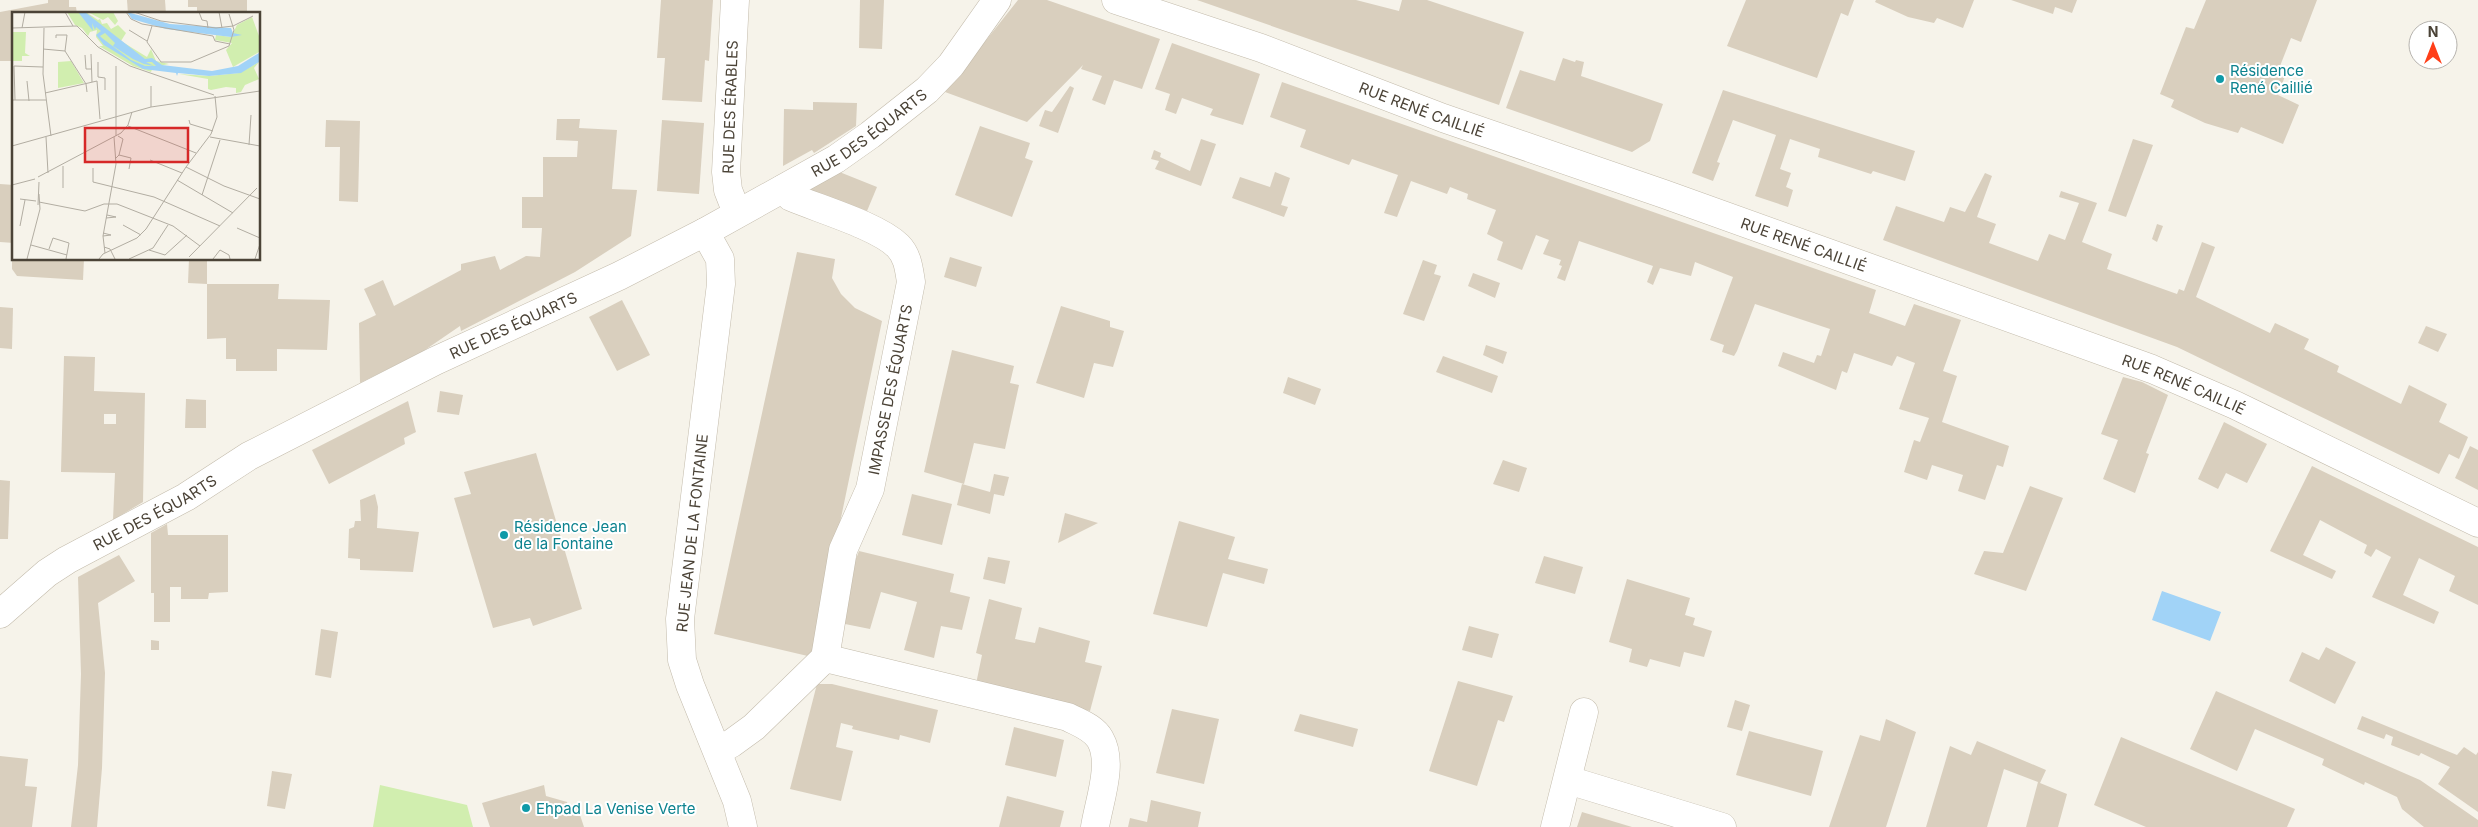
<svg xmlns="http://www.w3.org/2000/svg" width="2478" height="827" font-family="Inter,sans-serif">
<rect width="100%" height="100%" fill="#f6f3ea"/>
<path fill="#d1eeaf" d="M380,785L467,805L473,827H373Z"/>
<path fill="#a1d3f7" d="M2162,591L2221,612L2210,641L2152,620Z"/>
<g fill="#d9cfbe" fill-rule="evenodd">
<path d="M48,0H69V7H76L77,14H14V61H0V12L48,3Z"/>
<path d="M127,0H165L166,14H128Z"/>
<path d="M188,0H247V14H197V7H188Z"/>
<path d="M661,0H713L709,61L705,60L702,102L662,100L665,58H657Z"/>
<path d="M860,0H884L882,49L859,48Z"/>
<path d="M1018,0H1047L1160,39L1142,89L1114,80L1105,105L1092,100L1102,76L1081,69L1083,65L1027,122L945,92Z"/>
<path d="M1197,0H1356L1399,11L1402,0H1427L1524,32L1499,105Z"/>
<path d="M1746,0H1854L1848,16L1841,13L1817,78L1727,46Z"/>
<path d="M1876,0H1974L1963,28L1937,18L1934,23L1908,17L1875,2Z"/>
<path d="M2011,0H2077L2072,13L2055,7L2053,14Z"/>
<path d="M2206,0H2317L2301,42L2291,38L2280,66L2288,68L2278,95L2299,105L2283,144L2241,127L2238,133L2205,123L2171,107L2174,100L2160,94L2186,27L2194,29Z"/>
<path d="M1172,43L1260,74L1243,125L1210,115L1213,109L1182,98L1176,114L1165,110L1170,94L1155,89Z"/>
<path d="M1563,58L1575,62L1576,60L1584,62L1581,76L1663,104L1650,141L1632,152L1506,108L1520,70L1555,81Z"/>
<path d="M1282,82L1876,290L1869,313L1905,326L1914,304L1961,320L1943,371L1957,376L1942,422L2009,446L2003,467L1997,465L1985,500L1958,491L1963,475L1932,465L1927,480L1904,472L1914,440L1920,442L1929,418L1899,409L1915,363L1897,356L1892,366L1854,353L1847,373L1842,371L1836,390L1778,366L1783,352L1814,363L1817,355L1821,356L1830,329L1755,304L1737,351L1734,356L1722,352L1724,345L1710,340L1733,277L1695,262L1691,276L1660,268L1653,285L1647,282L1653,266L1579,241L1565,281L1557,278L1562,266L1559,265L1561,260L1543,254L1549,240L1536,235L1522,270L1497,260L1503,242L1487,234L1496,210L1467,199L1468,194L1450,187L1447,194L1411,181L1397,217L1384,213L1398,175L1352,159L1349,165L1300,147L1306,130L1270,117Z"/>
<path d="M1070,86L1074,88L1058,133L1039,126L1045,110L1052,112Z"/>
<path d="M1723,90L1915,151L1905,181L1873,171L1871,174L1818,157L1820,149L1790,139L1780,169L1791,173L1786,187L1793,190L1788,207L1755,196L1776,135L1733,120L1717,162L1720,163L1713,181L1692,173Z"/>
<path d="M813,102L857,103L856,126L814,153L812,150L783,166L784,109L813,110Z"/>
<path d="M557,119H580L579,128L617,130L612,189L637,190L631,236L575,272L461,331L460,326L422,352L360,383L359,323L376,315L364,289L383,280L394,306L461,270V264L495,256L500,270L526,256L540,257L542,228H522V197H543V157H577L578,141L556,140Z"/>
<path d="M326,120L360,121L358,202L339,201L340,147H325Z"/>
<path d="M662,120L704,123L699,194L657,191Z"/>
<path d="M980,126L1030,143L1025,158L1033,161L1012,217L955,195Z"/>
<path d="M1201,139L1216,144L1201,186L1155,169L1159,161L1151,159L1154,150L1161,153L1160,157L1190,171Z"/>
<path d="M2133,139L2153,145L2126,217L2108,211Z"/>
<path d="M837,171L877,187L867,211L808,189Z"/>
<path d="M1275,172L1290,178L1281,205L1288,207L1284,217L1232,198L1240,177L1270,187Z"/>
<path d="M1985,173L1992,176L1977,217L1996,224L1989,243L2038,261L2049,234L2065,240L2079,203L2059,197L2061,191L2097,203L2082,242L2112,254L2107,269L2177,294L2179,289L2184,291L2202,242L2215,247L2196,297L2270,333L2275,323L2309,339L2304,349L2339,366L2337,372L2401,404L2409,385L2447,404L2439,422L2468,437L2459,459L2449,454L2439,474L2177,347L1883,240L1896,206L1944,222L1950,207L1965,212Z"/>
<path d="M0,184L14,185V243L0,242Z"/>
<path d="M2157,224L2163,226L2157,242L2152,239Z"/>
<path d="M797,252L835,259L832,278L841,294L855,308L882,321L812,657L714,634Z"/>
<path d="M950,257L982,267L976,287L944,277Z"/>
<path d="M12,259H84L83,280L17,276L12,269Z"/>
<path d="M189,259H207V284L188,283Z"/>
<path d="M1423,260L1437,265L1434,274L1441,276L1424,321L1403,314Z"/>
<path d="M1473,273L1500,283L1495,298L1468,286Z"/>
<path d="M207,284H279L278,299L330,300L327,350L277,349V371H236V359H226V338L207,339Z"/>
<path d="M622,300L650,355L617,371L589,317Z"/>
<path d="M1061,306L1110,321V327L1124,331L1113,367L1094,363L1084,398L1036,383Z"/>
<path d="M0,307L13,308L12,349L0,348Z"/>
<path d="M2426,326L2447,334L2438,352L2418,343Z"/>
<path d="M1486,345L1507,352L1503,364L1483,355Z"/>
<path d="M952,350L1014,366L1010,383L1019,385L1005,449L974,443L964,484L924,472Z"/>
<path d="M64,356L95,357L94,391L145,393L143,502L113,520L115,473L61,472ZM104,414H116V424H104Z"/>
<path d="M1443,356L1498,376L1492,393L1436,372Z"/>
<path d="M1288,377L1321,389L1315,405L1283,393Z"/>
<path d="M2123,377L2142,382L2168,395L2146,453L2149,454L2135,493L2103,479L2118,440L2101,434Z"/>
<path d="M440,391L463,395L459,415L437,412Z"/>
<path d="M186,399L206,400V428H185Z"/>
<path d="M408,401L416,432L404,438L405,444L329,484L312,450Z"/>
<path d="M2224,422L2267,444L2247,483L2226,473L2218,489L2198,479Z"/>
<path d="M2470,446L2478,450V490L2455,478Z"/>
<path d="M536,453L582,609L533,626L530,618L493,628L454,498L471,494L464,472Z"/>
<path d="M1503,460L1527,468L1519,492L1493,484Z"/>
<path d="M2312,466L2478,547V605L2449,591L2455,576L2419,558L2403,595L2439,612L2434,624L2372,597L2391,557L2376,549L2371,557L2364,553L2367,545L2320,520L2303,555L2336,571L2332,579L2270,551Z"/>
<path d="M994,474L1009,477L1004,496L994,494L990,514L957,505L962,484L990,492Z"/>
<path d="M0,480L10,481L8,539H0Z"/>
<path d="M2030,486L2063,498L2026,591L1974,574L1984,551L2003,553Z"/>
<path d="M375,494L378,507L377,528L419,532L413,572L360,570V559L348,558L349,529L354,527L355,521H361L360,500Z"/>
<path d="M912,494L952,504L942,545L902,535Z"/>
<path d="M1065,513L1098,523L1058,543Z"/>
<path d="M1179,521L1235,537L1228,559L1268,569L1264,584L1223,573L1207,627L1153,614Z"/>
<path d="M167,524L168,535H228V592L209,593L208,599H181V587H170V622H154V593H151V533Z"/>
<path d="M859,551L954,574L950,592L970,597L962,630L941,626L934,658L904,650L917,602L881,592L870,629L840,623V601Z"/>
<path d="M119,555L135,581L98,603L105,673L102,768L97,827H71L78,765L81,674L78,577Z"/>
<path d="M1544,556L1583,567L1575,594L1535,583Z"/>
<path d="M988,557L1010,561L1005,584L983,579Z"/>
<path d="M1627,579L1690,598L1685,615L1695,618L1693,625L1712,631L1704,657L1684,652L1680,667L1650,659L1647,667L1629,662L1632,649L1609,642Z"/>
<path d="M989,599L1022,608L1015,639L1035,643L1039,627L1090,641L1085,662L1102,666L1090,711L976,684L982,655L976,653Z"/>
<path d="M1469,626L1499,634L1492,658L1462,650Z"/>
<path d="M321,629L338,632L331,678L315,675Z"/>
<path d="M151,640L159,641V650H151Z"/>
<path d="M2326,647L2356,662L2335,704L2289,681L2302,652L2319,660Z"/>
<path d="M1458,681L1513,696L1504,722L1498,720L1477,786L1429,771Z"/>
<path d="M817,684H832L938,710L930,743L900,735L899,740L852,729L853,726L841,723L836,747L853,751L841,801L790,789Z"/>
<path d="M2216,691L2420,780L2478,820V827H2424L2402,809L2397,797L2365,782L2364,785L2322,765L2324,759L2255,729L2237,771L2190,749Z"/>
<path d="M1735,700L1750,705L1742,731L1727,727Z"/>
<path d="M1172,709L1219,719L1204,784L1156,773Z"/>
<path d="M1300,714L1358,729L1353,747L1294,731Z"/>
<path d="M2362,716L2457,755L2464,747L2476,755L2478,752V812L2438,784L2450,767L2421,753L2419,756L2391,745L2393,737L2386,734L2384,739L2357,729Z"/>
<path d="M1886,719L1916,732L1886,827H1829L1860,735L1880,741Z"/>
<path d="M1014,727L1064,740L1056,777L1005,765Z"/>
<path d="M1749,731L1823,751L1811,796L1736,775Z"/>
<path d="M2121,737L2295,809L2287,827H2146L2094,805Z"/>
<path d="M1977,741L2046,770L2040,783L2067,794L2058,827H2026L2038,782L2004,769L1987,827H1926L1950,746L1971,755Z"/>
<path d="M0,756L28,759L25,786L37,787L32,827H0Z"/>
<path d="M272,771L292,774L285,809L267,806Z"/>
<path d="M544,785L546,796L567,802L568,806L576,803L584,827H490L482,803Z"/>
<path d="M1007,796L1064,811L1060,827H999Z"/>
<path d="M1151,800L1201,812L1198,827H1128L1130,818L1147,822Z"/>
<path d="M1582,812L1632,827H1577Z"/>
</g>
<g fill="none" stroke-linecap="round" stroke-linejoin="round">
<defs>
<g id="minor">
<path d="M735,0L726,172L728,190L737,213"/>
<path id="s1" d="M1116,0L1261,48L1443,118L1664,194L2152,369L2235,405L2478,523"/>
<path d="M705,232L720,259L721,284L680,619L682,660L690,685L737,801L743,827"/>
<path id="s2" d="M0,614L47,573L67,560L186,497L249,456L435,361L619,276L705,232L836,159L870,135L927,90L951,65L997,0"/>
<path d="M825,658L1068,717C1079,723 1093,727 1100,739C1114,763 1099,801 1095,827"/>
<path id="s3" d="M718,751L732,743L754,727L825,658L843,550L870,489L911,282C909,270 908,256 898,246C878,226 819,209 791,197L783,189"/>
<path d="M1568,780L1722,827"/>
<path d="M1555,827L1584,712"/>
</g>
</defs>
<use href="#minor" stroke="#c3bbab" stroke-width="29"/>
<use href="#minor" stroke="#fff" stroke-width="28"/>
</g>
<g fill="#0f9aa8" stroke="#fff" stroke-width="2">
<circle cx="2220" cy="79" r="5"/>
<circle cx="504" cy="535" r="5"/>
<circle cx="526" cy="808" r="5"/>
</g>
<g text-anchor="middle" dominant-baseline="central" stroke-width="4" stroke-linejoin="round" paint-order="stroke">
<g font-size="15" fill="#0d838f" stroke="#fff" text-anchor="start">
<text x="2230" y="70">Résidence<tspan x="2230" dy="17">René Caillié</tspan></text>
<text x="514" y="526">Résidence Jean<tspan x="514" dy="17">de la Fontaine</tspan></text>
<text x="536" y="808">Ehpad La Venise Verte</text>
</g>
<g font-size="15" fill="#4b4337" stroke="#fff">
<text transform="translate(730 107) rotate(-88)">RUE DES ÉRABLES</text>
<text stroke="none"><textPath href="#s1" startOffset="325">RUE RENÉ CAILLIÉ</textPath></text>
<text stroke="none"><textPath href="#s2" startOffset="996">RUE DES ÉQUARTS</textPath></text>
<text stroke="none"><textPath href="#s1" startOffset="730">RUE RENÉ CAILLIÉ</textPath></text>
<text stroke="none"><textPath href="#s2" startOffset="591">RUE DES ÉQUARTS</textPath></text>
<text stroke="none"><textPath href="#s1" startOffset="1135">RUE RENÉ CAILLIÉ</textPath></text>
<text stroke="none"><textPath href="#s3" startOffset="420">IMPASSE DES ÉQUARTS</textPath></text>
<text stroke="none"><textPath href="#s2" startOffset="186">RUE DES ÉQUARTS</textPath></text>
<text transform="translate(692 533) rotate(-84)">RUE JEAN DE LA FONTAINE</text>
</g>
</g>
<g transform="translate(12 12)">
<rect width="248" height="248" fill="#f6f3ea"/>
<path d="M55,0H74L86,8L88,7L90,12L95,11L99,17L106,13L114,21L109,29L135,45L139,37L144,49L157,52L141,55L139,60L121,54L87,34H91L84,25L85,18L78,20L76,24L70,16L63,13ZM76,0H101L106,9L103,13L96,5L91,8ZM240,5L247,24V40L221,55L214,38L220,31L203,28L204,23L219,25L225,13ZM0,20H14L13,41L18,44H10V49H0ZM59,49L72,71L46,76V50ZM247,50L242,56L247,67L233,73L229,80L224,81V76L214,75L199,78L196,77V67L167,62L197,64L227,61Z" fill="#d1eeaf"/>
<path d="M66,0H73L133,47L140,46L150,53L200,59L226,54L247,41V50L229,61L197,64L166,61L165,64L164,61L131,57L92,33L84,23L89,19L84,15L83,18L80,11L81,19ZM93,21L103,31L101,34L121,47L132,52L142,54L134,50H140L144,54H133L119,48L90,26L88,24ZM115,0L158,12L219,16L221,21L230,23L219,25L154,17L120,7Z" fill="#a1d3f7" fill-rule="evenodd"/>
<path fill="none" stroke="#b2ada2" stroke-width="1" d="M53,0L61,14M114,0L119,7L130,12L201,24L203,29L218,32M122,0L149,9L204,16L221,14L241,4M187,0L190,8L195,9L196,16M207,0L210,16M140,14L135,30L149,50H179L217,34L222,18L217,2M0,16L65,14L86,35L118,54L202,83M10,16L13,0M32,16L31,62L39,124M117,18L135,29M44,26V23H55L53,39M31,37L53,39L74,72L75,80M79,42L80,70M73,43L74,57H80M86,50V65L93,66V78M2,54L3,88M2,54L31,55M104,54V124M15,69L17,89M33,81L85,69L88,107M0,88H34M139,95V74M177,108L178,112L201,119M116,114L184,141M34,125L36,161M198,125L248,134M237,133L239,103M0,134L139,95L248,79M107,143L119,146L117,157M103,147L107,143L111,127L106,124M138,148L170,161M51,154V176M174,155L212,174L248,187M81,156V170L142,185L208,214M26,165L109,121L116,113L120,100M165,168L221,201M0,173L23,167M190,183L208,128M8,187L24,189M27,190L73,199L92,192H105L161,214L188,234M26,193L27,170M94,206L104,205L95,203M111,213L129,223M8,214L13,188M225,216L248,226M91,224L99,223L91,221M19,233L55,243M92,235L98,237L103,247M37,237L41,226L57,231L54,247M137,238L153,243L175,223M93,241L91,224L104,152L102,125M177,245L245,176M15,247L28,197L27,182M87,247L91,242L125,226L134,217L174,155L199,122L205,105L203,84M117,247L141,236L156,213M201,247L208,238L217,243L218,247M243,247L248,232"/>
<path fill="#d62828" fill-opacity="0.15" stroke="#d62828" stroke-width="2.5" d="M73,116H176V150H73Z"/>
<rect width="248" height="248" fill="none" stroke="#4b4337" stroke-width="2.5"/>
</g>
<g transform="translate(2433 45)"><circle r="24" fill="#ffffff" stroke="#b7b4af"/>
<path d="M0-4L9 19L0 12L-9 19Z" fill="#ff3e18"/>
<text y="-8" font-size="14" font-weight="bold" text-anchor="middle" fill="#4b4337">N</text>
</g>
</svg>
